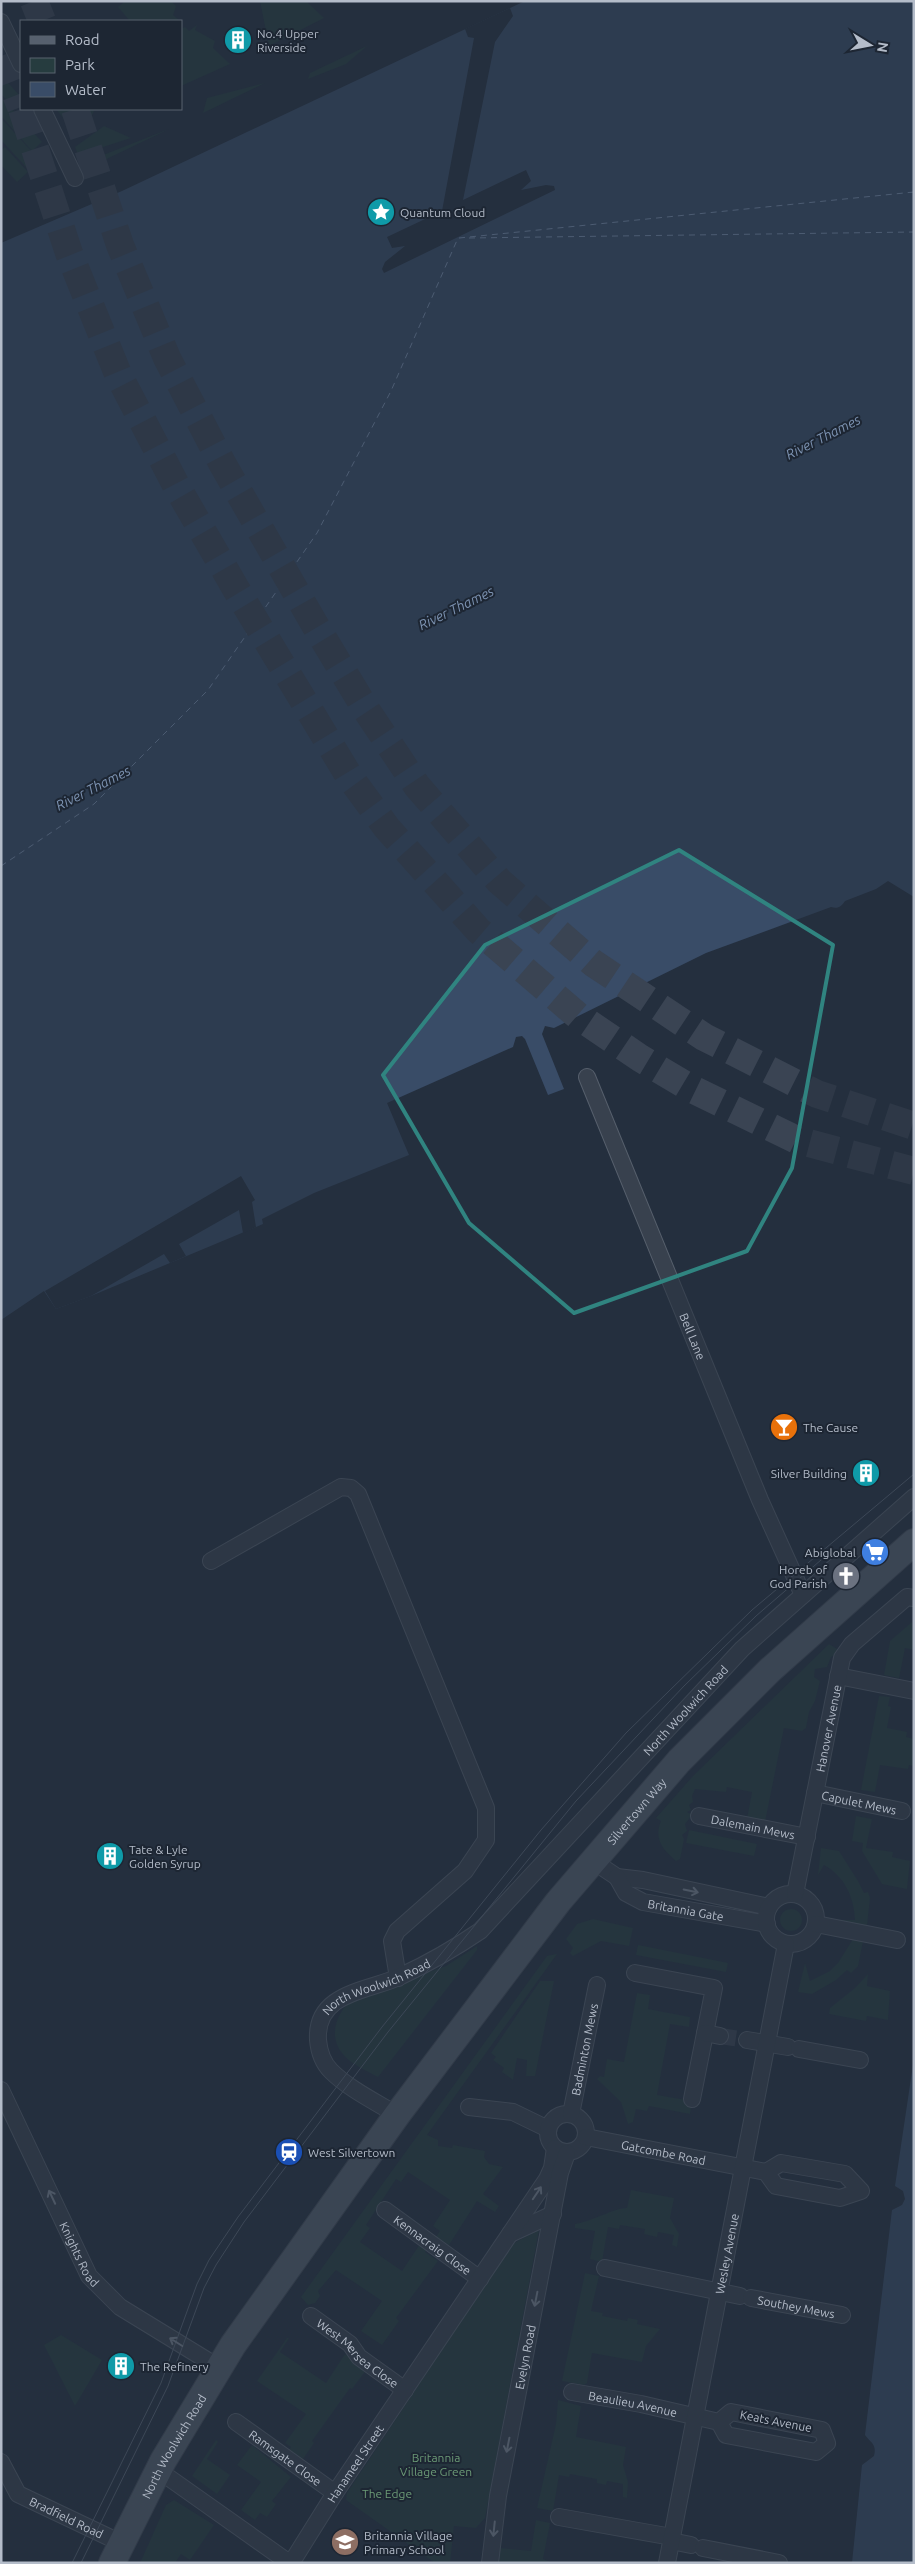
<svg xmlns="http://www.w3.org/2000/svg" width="915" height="2564" font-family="Ubuntu,sans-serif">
<rect width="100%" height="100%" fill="#242f3e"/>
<g fill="#263c3f">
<path d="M125,1H171L176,6L173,15L180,21H130L118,7Z"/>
<path d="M260,1H306L324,18L269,46Z"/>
<path d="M197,25L195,30L215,41L213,48L230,64L181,86V29L185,27L189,31Z"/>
<path d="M367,46L346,64L308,79L310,73Z"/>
<path d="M1,75L21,97V101L14,108L1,94Z"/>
<path d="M265,83L203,113L207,98Z"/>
<path d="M1,97L42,142L32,151L1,116Z"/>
<path d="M56,109H92L94,111L88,123L85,120L76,134Z"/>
<path d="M1,118L47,168L36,178L1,140Z"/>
<path d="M104,126L131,138L78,155L75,147Z"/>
<path d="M169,129L92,166L83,163Z"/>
<path d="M5,147L28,172L17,182L1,165V150Z"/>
<path d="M912,1622L914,1650L905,1648L899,1678L884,1675L890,1641Z"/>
<path d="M829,1644L837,1649L836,1654L831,1657L827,1667L815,1669L814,1677L820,1681L815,1701L809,1712L806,1728L802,1731L784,1728L765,1822L747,1819L752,1792L727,1787L726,1792L695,1789L692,1796L693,1802L689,1805L691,1810L687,1812L692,1815L685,1824L687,1831L682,1835L684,1839L680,1859L676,1861C664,1850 653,1840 661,1821L656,1818L693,1776Z"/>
<path d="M879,1696L890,1697L888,1706L891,1707L887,1728L907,1732L906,1737L914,1739V1766L909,1765L908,1769L880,1765L875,1792L861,1790Z"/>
<path d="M856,1816L872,1819L866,1848L893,1852L892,1857L910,1861L907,1889L882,1884L862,1851L863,1843L852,1841Z"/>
<path d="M689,1830L757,1844L754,1856L686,1843Z"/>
<path d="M821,1848L839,1851L858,1881L864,1893L868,1892L870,1898L867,1926L837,1920H855C854,1897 845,1877 824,1865L818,1875Z"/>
<circle cx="791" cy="1920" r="11"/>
<path d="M593,1919L633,1928L629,1946L601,1941L573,1956L570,1953L573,1948L566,1939L577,1924Z"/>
<path d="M853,1939L863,1941L858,1966L851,1973L847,1970L836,1980L812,1994L798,1992L805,1963L810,1981L830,1971L838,1963Z"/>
<path d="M638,1945L728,1963L726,1972L636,1955Z"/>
<path d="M477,1946V1950L378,2077C367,2071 349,2063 342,2053C327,2034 338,2010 354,1998L446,1966Z"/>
<path d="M557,1954L427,2135L438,2140V2146L452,2148L453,2145L485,2151L484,2157L489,2164L503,2167L483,2194L499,2206L495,2212L477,2201L449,2245L436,2237L440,2231L433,2226L450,2200L408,2172L401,2182L396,2179L366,2225L370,2228L360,2242L402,2271L420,2244L427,2249L425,2252L438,2261L396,2318L399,2321L382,2345L361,2331L382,2301L336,2270L318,2291L320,2296L315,2303L308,2305L301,2297L547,1956Z"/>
<path d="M868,1974L867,1986L890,1991L888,2020L867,2016L866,2021L829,2014L830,2008L855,1988Z"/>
<path d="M540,1981H554L535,2076H526L527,2060L517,2058L513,2080L502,2072L504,2068L493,2060L496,2057L491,2053Z"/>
<path d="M637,1993L650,1995L648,2009L690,2017L689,2027L670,2024L657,2095L692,2101L690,2114L649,2106L647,2111L636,2109L633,2122L628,2124L621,2102L597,2079L600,2076L604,2077L607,2059L624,2062Z"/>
<path d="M631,2190L674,2198L670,2218L679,2234L677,2247L672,2245L674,2235L658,2232L657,2237L644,2234L645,2229L620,2225L619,2229L608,2227L602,2262L590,2259L595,2231L575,2228V2224C590,2222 617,2207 627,2208Z"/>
<path d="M539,2230L485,2518L476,2528L454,2526L450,2563H435L346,2500L347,2493L512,2244Z"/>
<path d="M585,2273L599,2276L591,2311L603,2313L602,2316L627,2321L628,2318L638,2320L637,2324L660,2329L646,2346L642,2362L592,2353L587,2383L584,2385L562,2381Z"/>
<path d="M61,2335L102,2360L75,2406L44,2345Z"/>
<path d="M287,2338H289L280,2352L326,2383L345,2354L367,2369L352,2389L350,2388L312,2441L314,2443L303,2459L289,2450L291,2447L285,2443L306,2414L257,2381Z"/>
<path d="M558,2400L581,2406L576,2437L626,2447L623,2465L628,2482L627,2498L623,2497V2484L607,2481L606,2485L597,2483V2479L570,2474L569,2477L559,2475L553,2511L537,2508L556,2424Z"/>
<path d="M216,2440L218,2442L207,2459L230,2475L217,2494L192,2476Z"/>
<path d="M252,2445L291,2477L272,2501L276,2504L267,2517L260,2513L255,2520L241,2510L261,2482L237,2465Z"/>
<path d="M174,2500L214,2525L190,2560L181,2554L175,2563H140L166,2505Z"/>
<path d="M536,2520L550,2523L543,2559L552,2563H499L500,2548L531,2551Z"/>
</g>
<g fill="#394c67">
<path d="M525,1H914V897L888,881L876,889L845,901C841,907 838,909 831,907L706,953L554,1028L545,1026L542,1034L564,1089L548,1095L525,1039L522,1036L516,1037L513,1047L387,1103L409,1155L314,1193L262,1219L263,1224L256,1227L91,1296L56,1309L44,1291L1,1320V243L122,191Z"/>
<path d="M914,2058V2563H852L862,2465L874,2456C877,2444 871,2443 865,2435L892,2210L902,2205L905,2199L903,2191L895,2186Z"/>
</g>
<g fill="#242f3e">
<path d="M510,8L513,16L495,42L463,200L526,170L531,181L521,190L546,185L554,186L555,190L384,273L382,269L385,262L405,246L392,248L387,237L442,211L474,38L468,37L465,29Z"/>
<path d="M241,1176L255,1200L252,1202L256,1227L243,1233L239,1210L179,1244L186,1256L170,1263L164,1254L91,1296L56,1309L45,1291Z"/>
</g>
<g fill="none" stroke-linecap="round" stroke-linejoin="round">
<g stroke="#7c92b1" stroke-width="1" stroke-dasharray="6 5" stroke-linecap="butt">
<path d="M459,238L914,192"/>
<path d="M469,238L914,232"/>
<path d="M1,866L94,804L208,690L317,533L391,391L458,238"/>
</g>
<path stroke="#3a4453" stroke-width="16" stroke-dasharray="16 8" stroke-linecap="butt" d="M720,2036L747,2040"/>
<g stroke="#3a4453" stroke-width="28" stroke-dasharray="28 14" stroke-linecap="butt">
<path d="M34,1L42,21"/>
<path d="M1,56L21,107"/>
<path d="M22,109L69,253L118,374L177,487L236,589L349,776L387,828L478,930L578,1016L640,1058L692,1089L797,1140L914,1171"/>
<path d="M75,109L120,245L167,358L222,463L315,625L365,708L417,786L499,881L593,963L704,1037L817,1094L914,1126"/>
</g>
<defs>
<g id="minor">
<path d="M1,22L21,64"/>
<path d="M42,109L75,178"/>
<path id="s1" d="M587,1077L760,1500L803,1595"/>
<path d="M211,1561L341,1487L351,1488L358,1494L486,1808V1840L465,1871L397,1931L392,1941L398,1978"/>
<path d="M838,1676L914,1691"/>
<path id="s2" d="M815,1793L902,1811"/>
<path id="s3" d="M699,1816L807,1837"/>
<path d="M593,1861L617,1877L643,1880L769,1907"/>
<path id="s4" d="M617,1877L626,1893L643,1902L767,1924"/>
<circle cx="791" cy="1919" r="25"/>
<path id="s5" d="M795,1894L842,1658L852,1644L907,1597L914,1598"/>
<path d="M816,1924L897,1940"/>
<path d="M635,1973L714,1988L692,2099"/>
<path d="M705,2033L720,2036"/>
<path d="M747,2040L788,2047"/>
<path d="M799,2049L860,2060"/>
<path id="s6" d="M1,2090L89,2276L120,2307L218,2367"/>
<path d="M469,2107L513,2112L548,2129"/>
<circle cx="567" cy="2133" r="19"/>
<path id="s7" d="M571,2114L597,1985"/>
<path id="s8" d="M397,2115C376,2102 349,2089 331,2071C323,2063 319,2051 318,2040C315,1991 371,1991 401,1976C429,1963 455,1948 480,1931L742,1649L914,1497"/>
<path id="s9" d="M586,2137L766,2172L776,2186L840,2198L861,2191L845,2174L781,2163L766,2172"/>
<path id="s10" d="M385,2210L480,2279"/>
<path d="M510,2234L553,2214"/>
<path d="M605,2268L740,2296"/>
<path id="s11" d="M751,2298L842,2315"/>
<path id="s12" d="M311,2316L350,2344L359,2357L405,2390"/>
<path id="s13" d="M572,2392L641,2404L719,2422L726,2435L816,2452L827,2443L822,2430L731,2412L719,2422"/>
<path id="s14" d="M236,2422L335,2493"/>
<path id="s15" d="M1,2462L18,2494L121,2543"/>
<path id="s16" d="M158,2470L288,2562L295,2557L335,2493L547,2179L552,2168L555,2148"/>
<path d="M559,2517L672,2537"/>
<path d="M671,2541L691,2545"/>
<path d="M703,2548L779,2563"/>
<path id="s17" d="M490,2563L498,2496L560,2173L567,2153"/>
<path id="s18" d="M667,2563L786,1944"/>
</g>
<g id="primary">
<path id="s19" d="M112,2563L163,2461L233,2345L397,2115L558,1902L679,1761L770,1670L914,1542"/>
</g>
</defs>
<use href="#minor" stroke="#565f6c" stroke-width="18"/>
<use href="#primary" stroke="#414a57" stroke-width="28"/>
<use href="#minor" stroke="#38414e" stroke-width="16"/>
<use href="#primary" stroke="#56606e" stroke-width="26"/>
<g stroke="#5a6575" stroke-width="1">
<path d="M72,2563L161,2383L197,2284L209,2260L238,2217L382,2027L541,1830L626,1733L752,1610L914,1474"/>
<path d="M81,2563L168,2386L204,2288L216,2265L244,2222L388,2032L576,1801L684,1686L756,1616L821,1560"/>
</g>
</g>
<defs><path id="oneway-shaft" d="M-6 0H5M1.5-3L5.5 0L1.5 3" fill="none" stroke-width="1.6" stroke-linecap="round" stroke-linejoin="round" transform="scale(1.25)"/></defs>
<g stroke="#7c8592">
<use href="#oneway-shaft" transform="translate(691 1891) rotate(12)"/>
<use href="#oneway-shaft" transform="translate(537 2193) rotate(-56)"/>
<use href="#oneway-shaft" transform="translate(52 2197) rotate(-115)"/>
<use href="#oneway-shaft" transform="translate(536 2299) rotate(101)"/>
<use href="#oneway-shaft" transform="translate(176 2342) rotate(-148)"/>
<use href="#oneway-shaft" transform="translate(508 2445) rotate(101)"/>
<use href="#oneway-shaft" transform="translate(494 2529) rotate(96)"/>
</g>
<path d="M0 0H915V2564H0ZM679,850L833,945L792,1168L747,1251L574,1313L469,1223L383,1075L485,945Z" fill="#242f3e" fill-opacity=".55" fill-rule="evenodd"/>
<path fill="none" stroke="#308480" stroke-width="4" stroke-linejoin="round" d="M679,850L833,945L792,1168L747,1251L574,1313L469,1223L383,1075L485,945Z"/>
<defs>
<symbol id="building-disc" viewBox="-11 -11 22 22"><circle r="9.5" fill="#0f9aa8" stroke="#1d2633"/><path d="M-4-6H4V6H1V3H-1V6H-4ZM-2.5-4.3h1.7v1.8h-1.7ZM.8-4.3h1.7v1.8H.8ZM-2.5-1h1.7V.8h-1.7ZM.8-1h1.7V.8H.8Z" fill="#fff"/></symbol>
<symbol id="sight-disc" viewBox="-11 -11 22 22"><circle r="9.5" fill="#0f9aa8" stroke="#1d2633"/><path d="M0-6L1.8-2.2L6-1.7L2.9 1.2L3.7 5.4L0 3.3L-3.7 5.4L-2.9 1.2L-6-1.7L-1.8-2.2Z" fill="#fff"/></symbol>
<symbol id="bar-disc" viewBox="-11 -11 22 22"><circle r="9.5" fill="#e8710a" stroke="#1d2633"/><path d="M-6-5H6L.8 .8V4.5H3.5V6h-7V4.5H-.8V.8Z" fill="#fff"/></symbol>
<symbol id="supermarket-disc" viewBox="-11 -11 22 22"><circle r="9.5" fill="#3f7fe0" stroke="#1d2633"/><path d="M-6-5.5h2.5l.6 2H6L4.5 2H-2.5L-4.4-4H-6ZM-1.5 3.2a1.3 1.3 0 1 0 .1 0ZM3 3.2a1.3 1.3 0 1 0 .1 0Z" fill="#fff"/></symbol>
<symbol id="church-disc" viewBox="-11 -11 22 22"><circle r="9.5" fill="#6b7280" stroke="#1d2633"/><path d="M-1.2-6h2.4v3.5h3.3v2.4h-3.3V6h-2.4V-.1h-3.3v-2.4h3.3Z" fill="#fff"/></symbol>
<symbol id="station-disc" viewBox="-11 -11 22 22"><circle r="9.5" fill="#1a4fb4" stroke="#1d2633"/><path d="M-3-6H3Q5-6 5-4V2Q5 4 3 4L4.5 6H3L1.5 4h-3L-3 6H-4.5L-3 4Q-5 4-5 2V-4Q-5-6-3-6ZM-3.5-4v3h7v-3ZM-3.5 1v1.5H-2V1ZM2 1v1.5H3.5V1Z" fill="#fff"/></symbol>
<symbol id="school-disc" viewBox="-11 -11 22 22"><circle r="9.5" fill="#8d6e63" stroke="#1d2633"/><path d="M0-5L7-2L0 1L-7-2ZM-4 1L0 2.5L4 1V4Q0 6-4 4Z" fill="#fff"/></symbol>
</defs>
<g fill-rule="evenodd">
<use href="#building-disc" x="222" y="24" width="32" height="32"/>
<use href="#sight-disc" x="365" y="196" width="32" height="32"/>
<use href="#bar-disc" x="768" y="1411" width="32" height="32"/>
<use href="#building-disc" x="850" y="1457" width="32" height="32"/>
<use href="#supermarket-disc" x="859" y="1536" width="32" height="32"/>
<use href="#church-disc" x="830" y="1560" width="32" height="32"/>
<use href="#building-disc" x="94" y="1840" width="32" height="32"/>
<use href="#station-disc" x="273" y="2136" width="32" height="32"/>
<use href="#building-disc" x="105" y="2350" width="32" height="32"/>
<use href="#school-disc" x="329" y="2526" width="32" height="32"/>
</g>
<g text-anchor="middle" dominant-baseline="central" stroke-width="4" stroke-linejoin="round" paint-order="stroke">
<g font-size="12" fill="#b4bcc9" stroke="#1d2633" text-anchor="start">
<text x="257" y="33">No.4 Upper<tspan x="257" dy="14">Riverside</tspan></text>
<text x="400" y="212">Quantum Cloud</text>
<text x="803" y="1427">The Cause</text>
<text x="847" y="1473" text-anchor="end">Silver Building</text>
<text x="856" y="1552" text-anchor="end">Abiglobal</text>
<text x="827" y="1569" text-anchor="end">Horeb of<tspan x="827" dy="14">God Parish</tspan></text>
<text x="129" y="1849">Tate &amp; Lyle<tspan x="129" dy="14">Golden Syrup</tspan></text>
<text x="308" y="2152">West Silvertown</text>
<text x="140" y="2366">The Refinery</text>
<text x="364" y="2535">Britannia Village<tspan x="364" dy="14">Primary School</tspan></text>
</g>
<g font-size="12" fill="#b4bcc9" stroke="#1d2633">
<text stroke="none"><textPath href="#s1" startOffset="280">Bell Lane</textPath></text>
<text stroke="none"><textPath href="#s8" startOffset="621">North Woolwich Road</textPath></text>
<text stroke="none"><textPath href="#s5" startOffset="169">Hanover Avenue</textPath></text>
<text stroke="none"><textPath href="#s2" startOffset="45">Capulet Mews</textPath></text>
<text stroke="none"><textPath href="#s19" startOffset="919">Silvertown Way</textPath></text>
<text stroke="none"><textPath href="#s3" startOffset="55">Dalemain Mews</textPath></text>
<text stroke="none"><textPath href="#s4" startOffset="81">Britannia Gate</textPath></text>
<text stroke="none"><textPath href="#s8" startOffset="201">North Woolwich Road</textPath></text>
<text stroke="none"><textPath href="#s7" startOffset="66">Badminton Mews</textPath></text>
<text stroke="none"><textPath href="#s9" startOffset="79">Gatcombe Road</textPath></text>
<text stroke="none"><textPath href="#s10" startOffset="59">Kennacraig Close</textPath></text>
<text stroke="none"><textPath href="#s6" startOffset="182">Knights Road</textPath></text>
<text stroke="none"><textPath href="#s18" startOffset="315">Wesley Avenue</textPath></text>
<text stroke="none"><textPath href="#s11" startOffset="46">Southey Mews</textPath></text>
<text stroke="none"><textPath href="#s12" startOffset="60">West Mersea Close</textPath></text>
<text stroke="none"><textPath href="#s17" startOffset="209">Evelyn Road</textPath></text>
<text stroke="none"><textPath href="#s13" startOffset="62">Beaulieu Avenue</textPath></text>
<text transform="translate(776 2421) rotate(11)">Keats Avenue</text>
<text stroke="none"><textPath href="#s19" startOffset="132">North Woolwich Road</textPath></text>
<text stroke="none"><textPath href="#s14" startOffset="61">Ramsgate Close</textPath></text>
<text stroke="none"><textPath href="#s16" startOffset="279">Hanameel Street</textPath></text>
<text stroke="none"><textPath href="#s15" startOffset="90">Bradfield Road</textPath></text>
</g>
<g font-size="12" fill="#6b9a76" stroke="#1d2633">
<text x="436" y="2457">Britannia<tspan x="436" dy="14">Village Green</tspan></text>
<text x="387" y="2493">The Edge</text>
</g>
<g font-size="14" font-style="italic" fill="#7c92b1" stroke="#1d2633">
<text transform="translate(823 437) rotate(-27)">River Thames</text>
<text transform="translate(456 608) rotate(-26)">River Thames</text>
<text transform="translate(93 788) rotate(-27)">River Thames</text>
</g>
</g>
<rect width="915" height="2564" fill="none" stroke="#b4bcc9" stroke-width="5"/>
<rect x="20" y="20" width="162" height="90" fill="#1d2633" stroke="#59626f"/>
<rect x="30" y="36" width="25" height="8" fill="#56606e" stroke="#59626f"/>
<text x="65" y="45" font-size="15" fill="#b4bcc9">Road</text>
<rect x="30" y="58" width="25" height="15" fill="#263c3f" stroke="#59626f"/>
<text x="65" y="70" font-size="15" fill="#b4bcc9">Park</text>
<rect x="30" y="82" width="25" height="15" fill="#394c67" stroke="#59626f"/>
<text x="65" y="95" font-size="15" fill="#b4bcc9">Water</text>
<g transform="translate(870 45) rotate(100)" stroke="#1d2633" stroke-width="4" paint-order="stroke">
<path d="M0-4L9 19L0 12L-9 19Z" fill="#b4bcc9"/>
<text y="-8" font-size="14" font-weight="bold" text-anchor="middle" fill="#b4bcc9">N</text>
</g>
</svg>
